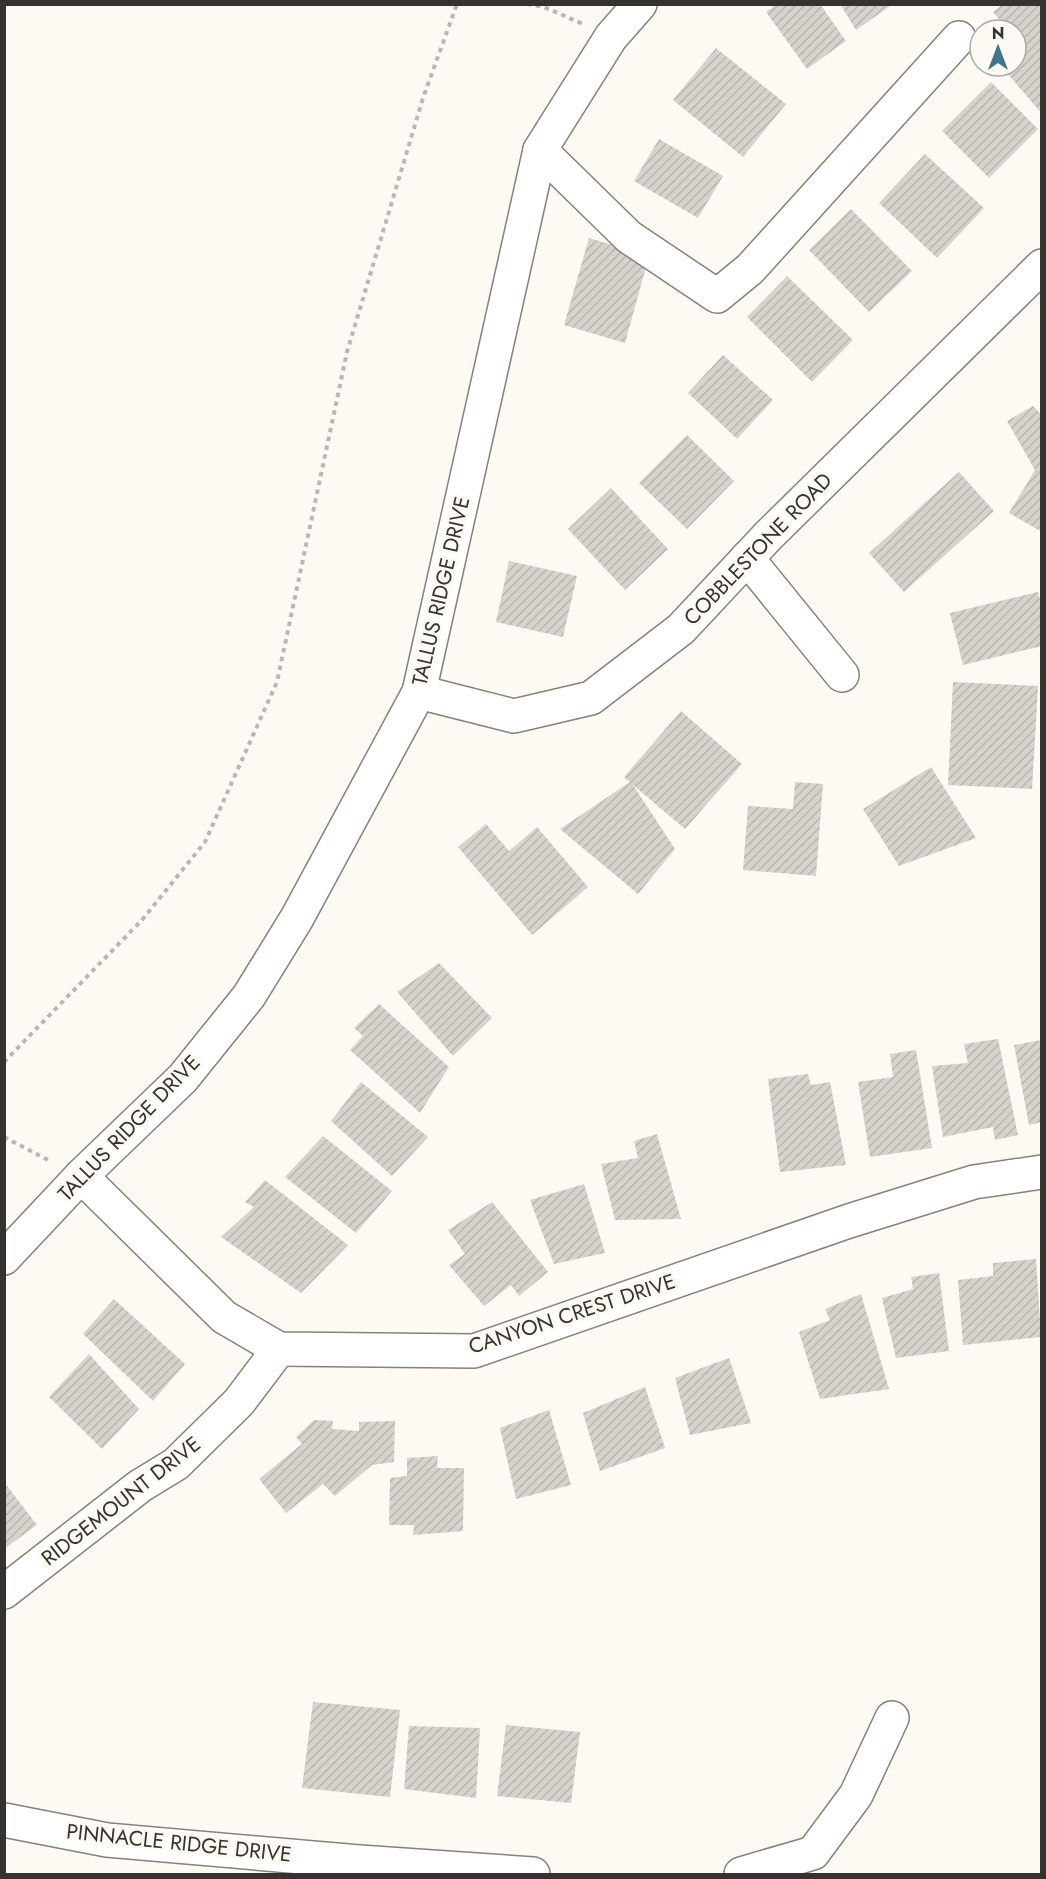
<svg xmlns="http://www.w3.org/2000/svg" width="1046" height="1879" font-family="Jost,sans-serif">
<defs>
<pattern id="building-hatch" width="6" height="6" patternUnits="userSpaceOnUse" patternTransform="scale(1.5)"><rect width="6" height="6" fill="#d7d3cc"/><path d="M-1 1l2-2M0 6l6-6M5 7l2-2" fill="none" stroke="#b9b6b0"/></pattern>
</defs>
<rect width="100%" height="100%" fill="#fefaf3"/>
<g fill="url(#building-hatch)">
<path d="M777,4H820L846,41L807,69L766,12Z"/>
<path d="M840,4H893L856,30Z"/>
<path d="M1003,4H1039L1042,7V114L1001,66H1016V49L1021,45L1016,40V30H1008L993,12Z"/>
<path d="M716,48L786,104L743,157L673,100Z"/>
<path d="M991,82L1038,129L989,178L942,131Z"/>
<path d="M659,139L723,176L698,218L634,181Z"/>
<path d="M925,154L984,208L937,258L879,203Z"/>
<path d="M851,209L912,271L869,312L809,250Z"/>
<path d="M589,238L649,256L625,343L564,325Z"/>
<path d="M787,276L853,340L812,382L747,317Z"/>
<path d="M723,355L773,400L737,439L688,393Z"/>
<path d="M1033,406L1042,415V532L1009,513L1035,470L1007,421Z"/>
<path d="M687,435L734,481L687,529L639,483Z"/>
<path d="M959,472L994,511L904,592L869,553Z"/>
<path d="M611,488L668,549L625,590L568,529Z"/>
<path d="M509,561L577,576L563,637L496,622Z"/>
<path d="M1038,592L1042,607V646L963,665L950,613Z"/>
<path d="M953,682L1038,686L1032,789L948,785Z"/>
<path d="M681,711L742,764L685,829L633,785L675,849L638,894L560,829L630,782L624,777Z"/>
<path d="M931,767L976,838L899,866L863,809Z"/>
<path d="M795,782L823,784L816,876L743,870L748,806L793,809Z"/>
<path d="M486,824L509,851L537,827L588,887L532,935L458,847Z"/>
<path d="M439,963L492,1018L453,1056L397,992Z"/>
<path d="M379,1004L449,1067L420,1113L350,1050L363,1036L354,1028Z"/>
<path d="M998,1039L1018,1135L995,1140L993,1127L943,1137L932,1066L968,1063L964,1044Z"/>
<path d="M1042,1040V1122L1029,1125L1014,1045Z"/>
<path d="M916,1050L932,1148L870,1157L858,1082L893,1077L890,1054Z"/>
<path d="M808,1074L811,1085L830,1082L846,1165L780,1172L768,1079Z"/>
<path d="M361,1082L428,1137L392,1176L331,1121Z"/>
<path d="M657,1134L681,1219L615,1220L601,1164L638,1158L634,1141Z"/>
<path d="M323,1136L392,1191L356,1233L285,1177Z"/>
<path d="M265,1180L348,1245L301,1293L221,1237L254,1207L245,1202Z"/>
<path d="M584,1184L605,1253L554,1264L530,1200Z"/>
<path d="M492,1202L548,1272L519,1296L511,1285L484,1306L449,1265L465,1254L448,1230Z"/>
<path d="M1036,1259L1041,1337L963,1345L958,1280L993,1276V1263Z"/>
<path d="M939,1273L949,1351L896,1358L882,1298L913,1289L911,1277Z"/>
<path d="M861,1294L889,1389L820,1399L799,1332L830,1320L825,1309Z"/>
<path d="M114,1299L185,1364L153,1401L83,1334Z"/>
<path d="M89,1354L139,1409L102,1449L49,1397Z"/>
<path d="M729,1358L751,1423L690,1435L675,1378Z"/>
<path d="M645,1387L665,1448L600,1471L583,1413Z"/>
<path d="M549,1410L571,1485L516,1499L500,1428Z"/>
<path d="M314,1420L333,1421L332,1429L359,1431V1422L395,1421L394,1462L372,1465L335,1496L323,1484L286,1513L259,1479L302,1444L296,1437Z"/>
<path d="M438,1456L437,1468H464L463,1531L413,1535L414,1525H389L390,1478L407,1476V1458Z"/>
<path d="M4,1482L37,1525L4,1549Z"/>
<path d="M313,1702L400,1710L390,1797L302,1788Z"/>
<path d="M506,1725L580,1732L571,1803L497,1796Z"/>
<path d="M409,1726L480,1728L476,1798L404,1789Z"/>
</g>
<g fill="none" stroke-linecap="round" stroke-linejoin="round">
<defs>
<g id="minor">
<path d="M540,150L629,237L717,296L750,269L959,38"/>
<path d="M747,558L842,675"/>
<path d="M419,692L514,716L591,698L681,629L768,536L1042,266"/>
<path d="M81,1176L224,1317L279,1349L474,1351L849,1221L974,1182L1042,1172"/>
<path d="M4,1258L81,1176L183,1078L249,996L297,918L419,692L540,150L611,37L640,4"/>
<path d="M4,1592L140,1486L176,1464L239,1402L279,1349"/>
<path d="M4,1820L107,1840L359,1862L533,1874"/>
<path d="M741,1874L813,1853L856,1795L892,1718"/>
</g>
</defs>
<use href="#minor" stroke="#85827b" stroke-width="36"/>
<g stroke="#bab7b1" stroke-width="4" stroke-dasharray="4.5 4.5" stroke-linecap="butt">
<path d="M527,4L544,7L583,24"/>
<path d="M4,1062L142,920L205,842L277,682L347,352L423,98L457,4"/>
<path d="M4,1137L52,1162"/>
</g>
<use href="#minor" stroke="#fff" stroke-width="33"/>
</g>
<g text-anchor="middle" dominant-baseline="central" stroke-width="6" stroke-linejoin="round" paint-order="stroke">
<g font-size="21" fill="#353330" stroke="#fefaf3">
<text transform="translate(758 549) rotate(-46)">COBBLESTONE ROAD</text>
<text transform="translate(441 591) rotate(-77)">TALLUS RIDGE DRIVE</text>
<text transform="translate(129 1128) rotate(-46)">TALLUS RIDGE DRIVE</text>
<text transform="translate(572 1314) rotate(-18)">CANYON CREST DRIVE</text>
<text transform="translate(121 1501) rotate(-38)">RIDGEMOUNT DRIVE</text>
<text transform="translate(179 1843) rotate(6)">PINNACLE RIDGE DRIVE</text>
</g>
</g>
<rect width="1046" height="1879" fill="none" stroke="#353330" stroke-width="12"/>
<g transform="translate(998 48)"><circle r="28" fill="#fefaf3" stroke="#aeaaa5" stroke-width="1.5"/>
<path d="M0-4.5L10 22L0 15L-10 22Z" fill="#3d758f"/>
<text y="-9" font-size="16" font-weight="bold" text-anchor="middle" fill="#353330">N</text>
</g>
</svg>
